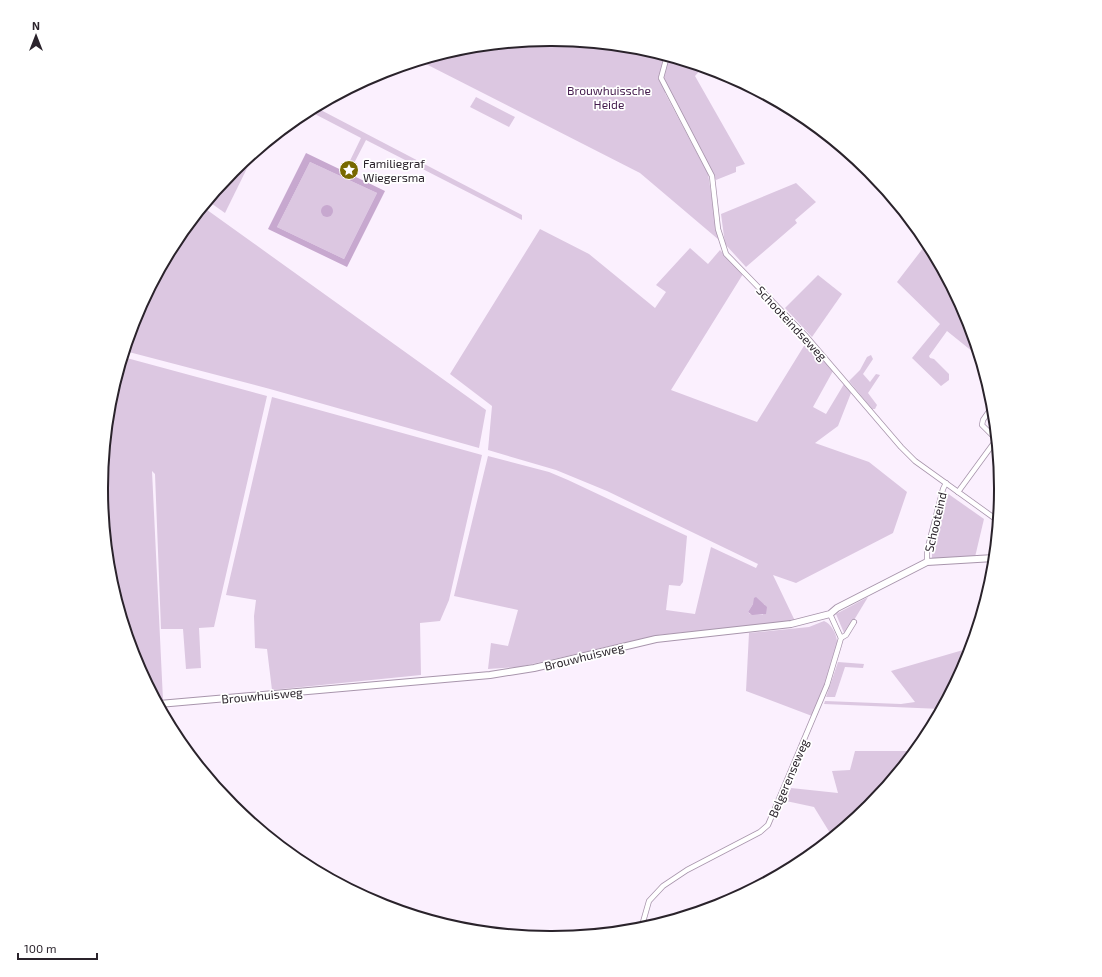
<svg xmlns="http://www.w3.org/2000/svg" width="1102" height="977" font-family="'Exo 2',sans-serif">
<rect width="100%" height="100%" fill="#fbf0fe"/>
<g fill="#dcc7e1" fill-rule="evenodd">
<path d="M551,39L639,48L703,67L695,76L745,164L736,167V172L716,180L668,87L665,93L708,174L719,240L640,173L420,61L464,48Z"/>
<path d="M476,97L515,117L509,127L470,107Z"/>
<path d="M315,107L522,215V220L366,140L349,173L345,171L361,138L309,111Z"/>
<path d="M254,154L225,213L208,201L233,170Z"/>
<path d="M310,162L377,193L344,259L277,227Z"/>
<path d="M796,183L816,202L795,220L797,223L746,267L725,244L721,214Z"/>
<path d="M203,207L486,410L479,448L270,389L125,351L136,316L177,239Z"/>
<path d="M540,229L589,254L655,308L666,292L656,285L690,248L708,264L720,250L743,274L671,390L757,422L807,341L833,371L813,407L826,414L844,384L851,393L838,426L815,443L869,462L907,492L893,533L796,583L773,575L795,621L658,635L519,667L488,669L491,643L508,646L518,610L454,596L488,456L549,472L568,480L687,536L683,582L680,586L669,585L666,610L695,614L711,547L756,568L758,564L607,491L556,470L488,450L492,406L450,374ZM760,602L765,605L763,615L750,614L748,612L753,604Z"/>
<path d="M927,243L966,317L978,356L947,331L929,356L930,358L934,359L949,374V380L941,386L912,358L940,324L897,282Z"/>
<path d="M818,275L842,294L812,337L785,308Z"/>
<path d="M871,355L873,359L863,374L870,382L876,374L880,375L868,393L877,405L875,409H872L849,381L860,370L867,357Z"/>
<path d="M123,357L267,396L214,627L199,628L201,668L186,669L183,629H161L155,474L152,471L163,700H157L136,660L110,576L102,488L110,401Z"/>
<path d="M272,397L482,455L449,600L440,621L420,623L421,675L272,690L267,649L255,648L254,616L256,600L226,595Z"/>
<path d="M947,493L984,519L975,557L932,559V553Z"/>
<path d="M868,597L848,630L844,633L836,614Z"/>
<path d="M824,621C831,623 838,636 837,644C833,668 821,693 812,716L746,691L749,633L809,627Z"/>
<path d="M970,648L966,661L941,709L824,704L825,701L901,704L915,702L891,671Z"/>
<path d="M838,662L864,664L863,668L845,667L835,697H826Z"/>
<path d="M855,751H914L869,807L835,834L830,833L814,807L786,801L791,788L838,793L832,771L850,770Z"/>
</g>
<g fill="#c7a8cf" fill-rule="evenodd">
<path d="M306,153L385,191L347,267L268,229ZM310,162L377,193L344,259L277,227Z"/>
<circle cx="327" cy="211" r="6"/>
<path d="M756,597L767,607L766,614L752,615L748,612L753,604L754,598Z"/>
</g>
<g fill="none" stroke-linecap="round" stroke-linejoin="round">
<defs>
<g id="street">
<path d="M667,56L661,78L712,176L718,229L726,254L805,335L901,447L915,461L997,520"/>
<path d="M992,407L983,420L982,425L996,439"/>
<path d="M958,492L996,440"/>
<path d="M927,562V551L943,489L946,483"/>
<path d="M841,638L846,635L854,622"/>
<path d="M641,929L649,901L663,886L687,870L760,832L768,825L827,685L839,645L841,638L830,614"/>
</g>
<path id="secondary" d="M159,704L490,675L534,668L656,639L791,624L830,614L837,608L927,562L994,558"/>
</defs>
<use href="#street" stroke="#a895ac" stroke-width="6"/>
<use href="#secondary" stroke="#a895ac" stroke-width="8"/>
<use href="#street" stroke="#fff" stroke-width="4.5"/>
<use href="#secondary" stroke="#fff" stroke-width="6"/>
</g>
<defs>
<symbol id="sight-disc" viewBox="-11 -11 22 22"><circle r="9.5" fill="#786900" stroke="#fff"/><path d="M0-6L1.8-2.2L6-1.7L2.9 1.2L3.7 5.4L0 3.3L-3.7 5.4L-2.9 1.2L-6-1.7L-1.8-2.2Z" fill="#fff"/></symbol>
</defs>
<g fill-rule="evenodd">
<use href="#sight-disc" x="338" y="159" width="22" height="22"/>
</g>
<g text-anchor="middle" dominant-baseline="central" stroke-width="3.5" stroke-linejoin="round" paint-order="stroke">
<g font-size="12" fill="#441c4d" stroke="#fff">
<text x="609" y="90">Brouwhuissche<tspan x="609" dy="14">Heide</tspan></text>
</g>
<g font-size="12" fill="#2a232b" stroke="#fff" text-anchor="start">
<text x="363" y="163">Familiegraf<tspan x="363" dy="14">Wiegersma</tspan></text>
</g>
<g font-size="12" fill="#2a232b" stroke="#fff">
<text transform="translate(792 323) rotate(47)">Schooteindseweg</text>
<text transform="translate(935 522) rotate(-77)">Schooteind</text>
<text transform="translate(584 656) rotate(-14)">Brouwhuisweg</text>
<text transform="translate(262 695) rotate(-5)">Brouwhuisweg</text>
<text transform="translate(788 778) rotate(-67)">Belgerenseweg</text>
</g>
</g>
<path d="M0 0H1102V977H0ZM550 46H552A442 442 0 0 1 994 488V489A442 442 0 0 1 552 931H550A442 442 0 0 1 108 489V488A442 442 0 0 1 550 46Z" fill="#fff" fill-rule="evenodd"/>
<path fill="none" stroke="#2a232b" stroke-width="2" d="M550 46H552A442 442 0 0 1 994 488V489A442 442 0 0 1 552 931H550A442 442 0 0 1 108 489V488A442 442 0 0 1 550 46Z"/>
<g transform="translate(36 36)" stroke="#ffffff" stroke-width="3" paint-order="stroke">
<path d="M0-3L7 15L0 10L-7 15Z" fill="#2a232b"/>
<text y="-6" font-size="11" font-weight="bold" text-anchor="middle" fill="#2a232b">N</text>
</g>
<path d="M18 953v6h79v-6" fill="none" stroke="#2a232b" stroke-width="2"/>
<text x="24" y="953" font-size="12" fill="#2a232b" stroke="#ffffff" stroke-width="3" paint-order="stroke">100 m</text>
</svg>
